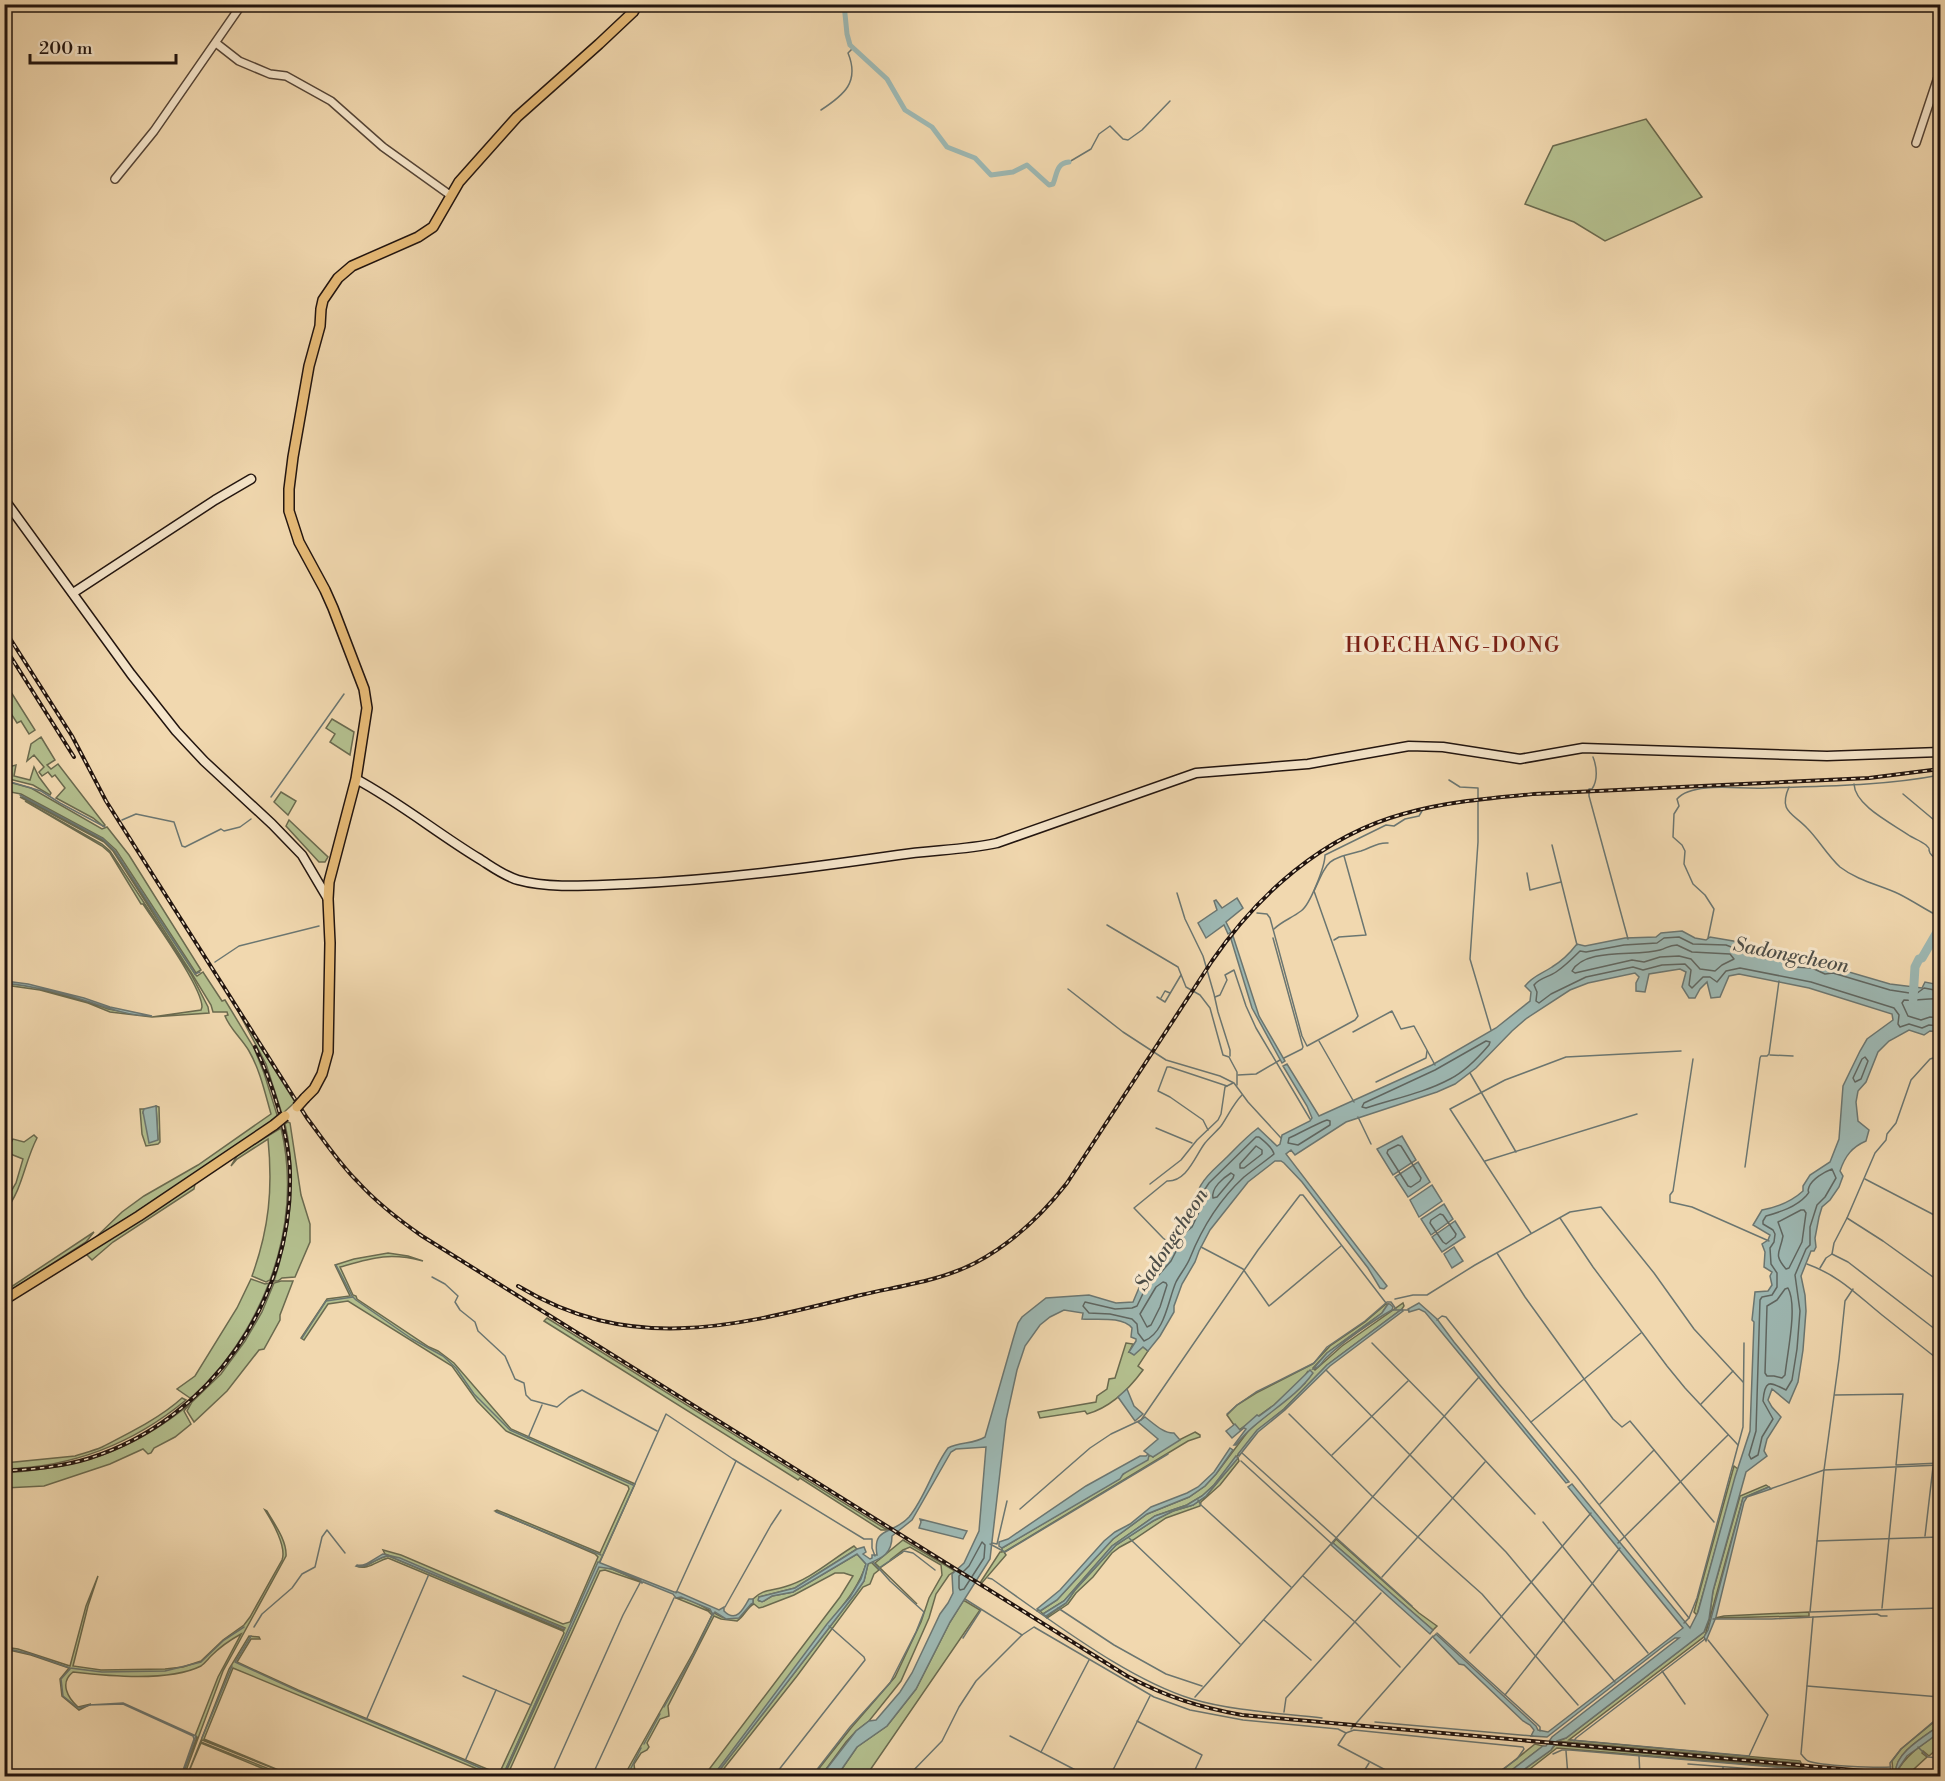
<svg xmlns="http://www.w3.org/2000/svg" width="1945" height="1781" font-family="'Libre Bodoni',serif">
<rect width="100%" height="100%" fill="#f1d8af"/>
<filter id="stains"><feTurbulence type="fractalNoise" baseFrequency=".00333" numOctaves="4"/><feColorMatrix values="0 0 0 0 .2 0 0 0 0 .09 0 0 0 0 .02 0 0 0 .5 -.17"/></filter>
<radialGradient id="worn" r=".72"><stop offset=".6" stop-color="#630" stop-opacity="0"/><stop offset="1" stop-color="#630" stop-opacity=".3"/></radialGradient>
<g fill="#b4c08f" stroke="#6a6a4f" stroke-width="1.5">
<path d="M1646,119L1702,197L1605,241L1574,222L1525,204L1553,146Z"/>
<path d="M4,681L35,730L29,734L21,721L17,723L5,704Z"/>
<path d="M332,719L354,732L350,755L330,742L335,734L326,728Z"/>
<path d="M41,737L55,760L47,765L51,769L58,764L105,825L103,826L93,818L56,798L65,788L55,775L52,777L48,772L42,776L39,772L44,767L34,755L27,761L31,744Z"/>
<path d="M16,765L14,776L30,780L34,767L39,777L51,793L50,795L33,785L5,778V772H7L8,767Z"/>
<path d="M5,781L31,788L102,829L107,827L129,855L201,970L196,973L116,850L103,838L32,800L21,794L5,791Z"/>
<path d="M281,792L296,801L288,815L274,802Z"/>
<path d="M20,797L25,798L103,840L114,851L195,974L197,976L203,972L222,1001L225,1000L254,1048L264,1073L278,1118L204,1168L93,1240L122,1212L144,1196L198,1165L271,1114C265,1093 260,1070 249,1051C242,1039 230,1029 225,1016L228,1015L227,1012H213L211,1005L192,974L113,851L104,842Z"/>
<path d="M25,801L102,844L110,851L191,974L208,1007L209,1013L152,1017L110,1012L88,1003L40,990L5,985L4,983L31,986L89,1002L108,1009L152,1017L201,1010L202,1007C202,987 156,924 143,904H141L110,853L102,846Z"/>
<path d="M289,820L328,857L325,862H319L286,826Z"/>
<path d="M238,1011L295,1102L282,1114L266,1064Z"/>
<path d="M156,1106L159,1107L160,1142L158,1144L146,1146L142,1134L140,1109H144L143,1113L158,1140Z"/>
<path d="M288,1122L290,1123L301,1195L310,1224V1242L295,1277L282,1278L278,1281H274C291,1229 297,1177 285,1124Z"/>
<path d="M281,1128C293,1178 288,1232 270,1280L266,1282L252,1276C269,1229 273,1189 268,1139L237,1159L231,1166L238,1154Z"/>
<path d="M34,1135L37,1138C24,1163 23,1189 5,1211V1192L9,1195L16,1183L23,1159L8,1153L5,1161V1143L10,1144L13,1139L24,1142Z"/>
<path d="M195,1184L194,1189L113,1242L92,1260L86,1254Z"/>
<path d="M94,1232L86,1242L5,1294V1291Z"/>
<path d="M388,1253L408,1256L423,1261C389,1252 372,1258 340,1267L353,1295L356,1296L357,1299L429,1347L438,1351L454,1363L511,1429L635,1484L503,1775L504,1776H494L233,1668L204,1739L293,1776L202,1740L201,1742L287,1776H281L201,1743L187,1776L229,1669L249,1636L259,1637L260,1639H251L237,1662L298,1690L499,1774L564,1633L563,1631L388,1558C377,1561 367,1571 356,1566C369,1569 377,1556 389,1556L564,1630L565,1628L385,1554L383,1550L401,1555L563,1624L570,1622L598,1557L595,1554L495,1511L497,1510L600,1553L629,1489L628,1486L506,1431L477,1401L452,1366L348,1301L328,1304L304,1340L301,1338L327,1299L350,1296L335,1265L354,1259Z"/>
<path d="M251,1279L265,1284L269,1283C252,1327 228,1363 194,1396L190,1398L177,1389L195,1376L237,1308Z"/>
<path d="M281,1281H293L280,1315V1320L264,1349L259,1350L227,1391L194,1422L187,1411L192,1402L221,1374L245,1341L262,1312L274,1283Z"/>
<path d="M1403,1303L1404,1306L1402,1309L1327,1365L1284,1409L1257,1431L1214,1485L1202,1496L1187,1505L1155,1516L1112,1546L1064,1601L1043,1614L1040,1611L1057,1600L1113,1539L1147,1514L1189,1497L1205,1486L1216,1474L1249,1430L1305,1383L1308,1371L1305,1376L1274,1405L1239,1430L1234,1425L1227,1415L1237,1405L1256,1393L1313,1364L1330,1346L1365,1322L1386,1304H1388L1382,1313L1327,1353L1313,1368L1315,1370L1342,1346Z"/>
<path d="M547,1318L884,1528L890,1530H881L800,1478L798,1480L544,1321Z"/>
<path d="M1126,1343L1133,1344L1129,1352L1143,1347L1148,1351L1138,1366L1143,1370C1129,1389 1109,1408 1087,1414L1085,1411L1040,1418L1038,1412L1096,1402L1097,1396L1107,1389L1109,1379L1115,1378Z"/>
<path d="M182,1398L186,1400C134,1443 72,1467 5,1469V1463L75,1456C84,1453 93,1451 102,1447C129,1433 160,1418 182,1398Z"/>
<path d="M190,1404L184,1411L191,1424L175,1437L154,1448L151,1453L148,1454L143,1449L110,1464L44,1486L5,1488V1473C80,1468 131,1452 190,1404Z"/>
<path d="M1195,1432L1200,1435V1437L1188,1441L1004,1552L1006,1555L981,1584L980,1583L1000,1552H1002V1548L1119,1479C1127,1467 1140,1467 1150,1455L1153,1457L1167,1446Z"/>
<path d="M1238,1458L1239,1461L1220,1485L1201,1502L1200,1506L1166,1518L1133,1540L1120,1547L1112,1553L1093,1577L1076,1593L1068,1604L1047,1618L1046,1617L1066,1603L1075,1590L1116,1545L1153,1521L1173,1511L1193,1505L1206,1496Z"/>
<path d="M1734,1466L1738,1469L1697,1615L1694,1612Z"/>
<path d="M1766,1485L1769,1487L1743,1498L1705,1636L1569,1740L1800,1761L1801,1763L1557,1741L1566,1738L1704,1632L1709,1619L1713,1591L1740,1496Z"/>
<path d="M265,1510L267,1511C275,1525 287,1541 286,1556L223,1671L184,1776H182L197,1737L195,1736L218,1677L241,1634C230,1640 220,1647 211,1656C208,1659 205,1663 201,1666C169,1682 108,1676 73,1672C59,1683 68,1698 78,1707L91,1704L79,1710L62,1696L60,1679L69,1668L31,1655L5,1649L4,1647L18,1649L70,1666L86,1606L98,1576L88,1606L73,1666L101,1670L165,1669L183,1667L201,1661L223,1640L244,1625L250,1617L282,1560C287,1547 272,1521 265,1510Z"/>
<path d="M1336,1539L1419,1613L1437,1626L1433,1630L1333,1543Z"/>
<path d="M903,1540L955,1571L949,1575L936,1594L929,1618L901,1681L869,1721L856,1731L846,1742L821,1776H813L851,1728L895,1677L921,1622L929,1598L942,1575L941,1565L910,1547L903,1550L890,1560L903,1552L880,1568L917,1604L875,1563Z"/>
<path d="M854,1546L857,1549L795,1588L759,1597V1601H764L772,1596L793,1592L857,1554L866,1564C858,1591 838,1610 821,1633C786,1681 749,1729 713,1776H704L840,1597L853,1576L844,1573H835L794,1595L763,1607L759,1608L754,1604C747,1607 744,1617 737,1621L721,1619L714,1616L668,1706L669,1716L660,1719L647,1743L649,1747L647,1750L641,1753L634,1764L635,1772L630,1773L628,1776H624L693,1653L712,1615L708,1611L676,1598C688,1595 712,1613 722,1617C728,1618 737,1617 742,1616L751,1604L753,1603V1599C763,1589 771,1591 784,1587C810,1580 831,1560 854,1546Z"/>
<path d="M871,1562L879,1570L874,1574L870,1584L863,1587L797,1676L718,1776H715L855,1594L864,1581L868,1564Z"/>
<path d="M599,1566L612,1569L640,1581V1582L605,1570L600,1571L507,1776H504Z"/>
<path d="M963,1601H965L980,1610L866,1776H837L857,1747L887,1726L916,1689L950,1622Z"/>
<path d="M1809,1612V1616L1715,1618L1724,1616Z"/>
<path d="M1940,1717V1725C1926,1736 1895,1752 1896,1772H1893L1892,1761L1901,1749Z"/>
<path d="M1940,1732V1746L1929,1756L1923,1751L1922,1753L1927,1757L1914,1769L1922,1772L1940,1773V1776L1897,1772C1906,1754 1924,1744 1940,1732Z"/>
<path d="M1535,1744L1543,1746L1504,1776H1495Z"/>
<path d="M1555,1745L1802,1768L1804,1769L1557,1748L1521,1776H1515L1551,1750Z"/>
</g>
<g fill="#9db8b3" stroke="#6b7671" stroke-width="1.5">
<path d="M1237,898L1243,908L1226,922L1231,932L1228,934L1224,925L1206,938L1198,923L1217,910L1214,901L1216,900L1222,908Z"/>
<path d="M1682,931L1695,938L1706,940L1710,937L1739,942L1741,946L1780,953L1794,961L1814,962L1826,968L1832,967L1890,984L1922,988L1925,982L1940,985V1032L1930,1031L1924,1035L1909,1030L1889,1041L1878,1052L1866,1082L1858,1091L1856,1102L1858,1121L1869,1130L1866,1141C1852,1147 1845,1156 1840,1171L1843,1176L1839,1187L1830,1200L1822,1207L1819,1217L1815,1238L1816,1247L1814,1251H1811L1801,1276L1805,1295L1806,1311L1803,1350L1798,1382L1789,1403L1772,1389L1768,1400L1772,1407L1781,1417L1767,1439L1764,1451L1767,1456L1746,1472L1713,1591L1709,1619L1704,1632L1566,1738L1557,1741L1551,1750L1515,1776H1504L1543,1746H1546L1552,1737L1679,1638H1675L1665,1645L1547,1737L1531,1736L1534,1730L1530,1725L1523,1721L1464,1665L1459,1664L1433,1637L1436,1634L1536,1726L1538,1730L1548,1732L1683,1628L1568,1487L1572,1484L1690,1628L1698,1612L1735,1477L1750,1431L1754,1322L1752,1320L1755,1292L1768,1291L1772,1285L1770,1276L1772,1272L1764,1267L1765,1252L1762,1244L1768,1240L1770,1235L1753,1225L1762,1210C1778,1207 1791,1202 1803,1191V1186L1810,1175L1830,1162L1839,1139L1843,1086L1860,1051L1867,1039L1893,1020L1892,1014L1809,988L1739,974L1729,976L1720,997L1711,998L1707,982L1700,989L1695,998H1689L1682,987L1686,972L1680,969L1649,974L1645,992L1636,991V983L1639,977L1635,973L1588,983L1570,990L1527,1018L1512,1031L1476,1068L1455,1084L1437,1092L1346,1122L1295,1155L1291,1150L1286,1154L1387,1286L1384,1289L1380,1288L1368,1268L1302,1182L1284,1163L1281,1161H1275L1248,1182L1210,1230L1199,1251L1195,1262L1182,1284L1174,1306V1312L1160,1336L1148,1351L1143,1347L1134,1355L1129,1352L1136,1341V1339L1131,1337L1132,1328C1122,1316 1097,1320 1082,1319L1083,1313L1064,1310L1050,1317L1040,1325L1025,1346L1017,1370L1006,1420L990,1559L950,1622L916,1689L887,1726L857,1747L837,1776H821L856,1731L869,1721L876,1720L900,1692L912,1673L940,1614L948,1603L953,1593L952,1574L964,1563L979,1531L986,1447L956,1449L951,1452L912,1520L892,1536C892,1554 882,1558 868,1564L864,1581L855,1594L715,1776H713L827,1624L850,1597L861,1579L866,1564L857,1554L793,1592L772,1596L762,1602L758,1600L759,1597L795,1588L857,1549L864,1547L866,1552L863,1554L870,1559L872,1558V1555H877C872,1526 893,1535 909,1517C925,1498 933,1468 948,1448C960,1442 974,1444 985,1437L1014,1336L1018,1323L1022,1317L1046,1298L1089,1295L1116,1303L1133,1302L1144,1276L1152,1273L1166,1257L1182,1226C1197,1219 1194,1196 1201,1185C1207,1174 1218,1166 1227,1157C1237,1147 1246,1137 1258,1128L1277,1146L1280,1144L1282,1135L1310,1121L1312,1118L1307,1106L1283,1066L1287,1064L1319,1116L1432,1065L1496,1028L1530,1001L1531,992L1525,986C1534,975 1540,975 1552,967C1562,961 1570,953 1577,944L1585,946L1625,938L1656,937L1661,933Z"/>
<path d="M1233,936L1259,1016L1285,1061L1282,1063L1252,1008L1231,939Z"/>
<path d="M5,981L28,984L84,998L110,1007L152,1016C131,1016 110,1009 90,1002C62,993 33,986 5,983Z"/>
<path d="M156,1106L158,1140L149,1143L143,1112L144,1109Z"/>
<path d="M1402,1136L1416,1160L1393,1175L1377,1149Z"/>
<path d="M1418,1162L1430,1182L1408,1197L1395,1177Z"/>
<path d="M1432,1185L1442,1201L1419,1217L1410,1200Z"/>
<path d="M1444,1204L1453,1219L1431,1235L1421,1219Z"/>
<path d="M1455,1221L1465,1237L1442,1252L1432,1237Z"/>
<path d="M1454,1247L1463,1261L1452,1268L1444,1254Z"/>
<path d="M1419,1303L1437,1319L1454,1342L1569,1482L1566,1483L1425,1312L1419,1309L1409,1312L1408,1309Z"/>
<path d="M1388,1304H1390L1393,1307L1392,1310C1374,1320 1341,1343 1326,1358C1321,1363 1320,1368 1313,1369L1327,1353L1382,1313Z"/>
<path d="M1402,1309L1403,1311L1330,1366L1285,1410L1258,1432L1239,1456L1238,1454L1257,1430L1284,1409L1327,1365Z"/>
<path d="M1310,1370L1313,1373C1293,1402 1257,1417 1236,1445H1234L1246,1429L1244,1428L1232,1438L1226,1431L1235,1424L1240,1430L1257,1415L1259,1416L1274,1405Z"/>
<path d="M1127,1389L1134,1406L1143,1414L1135,1421L1118,1397Z"/>
<path d="M1145,1417C1153,1423 1164,1434 1174,1433L1180,1440L1153,1457L1149,1455L1148,1460L1123,1474L1120,1479L1002,1548L999,1546V1542L1008,1539L1086,1486L1140,1456H1146L1148,1454L1144,1451L1158,1439L1138,1422Z"/>
<path d="M1230,1448L1233,1450L1216,1474L1205,1486L1189,1497L1147,1514L1113,1539L1057,1600L1040,1611L1037,1609L1060,1590L1104,1541L1115,1532L1130,1524L1151,1507L1187,1493L1198,1487L1214,1472Z"/>
<path d="M1236,1456L1238,1458L1206,1496L1193,1505L1173,1511L1153,1521L1116,1545L1075,1590L1066,1603L1046,1616L1043,1614L1064,1601L1112,1546L1155,1516L1187,1505L1202,1496L1214,1485Z"/>
<path d="M1769,1487L1771,1489L1747,1497L1744,1502L1716,1617L1706,1641L1704,1637L1708,1630L1743,1498Z"/>
<path d="M920,1519L967,1531L963,1539L919,1528L921,1522Z"/>
<path d="M1333,1543L1433,1630L1430,1634L1331,1545Z"/>
<path d="M383,1554L400,1558L565,1629L389,1556C377,1556 369,1569 356,1566L357,1565C366,1567 375,1558 383,1554Z"/>
<path d="M598,1562L674,1592H678L719,1610L724,1607V1611C736,1623 743,1610 749,1599H753V1603L751,1604L739,1618L726,1619L715,1612L713,1615L710,1609L681,1597L676,1598L673,1594L643,1582L642,1583L640,1580L612,1569L599,1567L503,1776Z"/>
<path d="M123,1703L196,1736L182,1776H181L194,1739L193,1736L123,1704L89,1705Z"/>
<path d="M1940,1725V1732L1907,1756L1896,1772C1894,1753 1927,1735 1940,1725Z"/>
</g>
<g fill="none" stroke-linecap="round" stroke-linejoin="round">
<g stroke="#5f6661" stroke-width="1.5">
<path d="M1677,945L1692,952L1730,954L1734,959L1722,965L1715,971L1700,969L1691,959L1679,956L1660,957L1644,962L1632,960L1575,973L1572,971C1585,947 1636,957 1660,950C1667,948 1669,945 1677,945Z"/>
<path d="M1940,991L1924,988L1916,994L1890,990L1833,973L1825,974L1812,968L1793,967L1777,959L1740,952L1734,948L1726,945L1693,944L1679,937L1664,938L1657,943L1624,945L1586,952L1580,951C1572,959 1565,966 1556,972C1549,977 1539,978 1534,985L1537,992L1536,1001L1539,1003L1551,994L1586,977L1633,967L1643,970L1662,965L1685,964L1691,970L1689,985L1692,988L1703,977H1710L1717,982L1726,971L1740,968L1811,982L1894,1008L1899,1015L1898,1024L1900,1027L1909,1024L1922,1028L1929,1025L1940,1026"/>
<path d="M1940,999C1927,998 1917,1001 1904,1000L1902,1003L1908,1016L1921,1020L1930,1017L1940,1018"/>
<path d="M1486,1041L1490,1042L1489,1045C1478,1058 1466,1071 1450,1079C1424,1093 1393,1099 1366,1108L1362,1107L1364,1103L1435,1070Z"/>
<path d="M1865,1057L1868,1061L1861,1079L1855,1082L1853,1078L1862,1059Z"/>
<path d="M1327,1120L1330,1121V1125L1298,1145L1288,1143L1289,1138C1302,1132 1314,1125 1327,1120Z"/>
<path d="M1256,1137H1259C1264,1141 1273,1148 1274,1154C1264,1162 1254,1169 1244,1177C1220,1199 1202,1228 1190,1258C1187,1266 1180,1274 1176,1282C1168,1300 1165,1333 1144,1341L1138,1333L1137,1324L1132,1319L1110,1314L1089,1313L1083,1306L1085,1302L1115,1309L1132,1308L1137,1306L1149,1281L1157,1277L1171,1261L1186,1232L1192,1227L1199,1212L1205,1189L1209,1183Z"/>
<path d="M1398,1145L1401,1146L1421,1178L1420,1181L1411,1187L1408,1186L1387,1153L1388,1150Z"/>
<path d="M1256,1146L1262,1150V1154L1244,1168H1240V1164Z"/>
<path d="M1832,1169L1836,1178L1825,1197L1817,1205L1810,1227V1245L1806,1249L1795,1275L1800,1311L1797,1349L1792,1380L1786,1390C1771,1383 1765,1377 1763,1401L1773,1419L1762,1437L1758,1455L1751,1459L1749,1455L1756,1431L1760,1300L1762,1297L1772,1295L1777,1287V1273L1771,1264L1770,1248L1774,1242L1775,1234L1773,1230L1763,1224V1221L1766,1216C1780,1212 1796,1207 1806,1196C1812,1189 1806,1195 1809,1187C1812,1179 1824,1172 1832,1169Z"/>
<path d="M1231,1173L1234,1175L1233,1178L1217,1197L1213,1198C1211,1188 1223,1178 1231,1173Z"/>
<path d="M1801,1210H1804L1806,1213L1802,1242L1789,1268L1786,1269C1773,1254 1780,1253 1783,1236L1778,1222Z"/>
<path d="M1440,1214L1443,1215L1456,1234L1455,1237L1446,1244L1443,1242L1430,1223L1431,1220Z"/>
<path d="M1163,1282L1166,1283L1167,1285L1160,1307L1151,1325L1147,1327L1140,1314L1156,1287Z"/>
<path d="M1788,1288C1798,1306 1787,1354 1785,1375L1782,1378L1774,1376H1767L1765,1373L1767,1306L1777,1300L1785,1289Z"/>
<path d="M982,1542L985,1545L984,1558L964,1589L960,1590L959,1588V1576L969,1566Z"/>
</g>
<g stroke="#6b7671" stroke-width="1.5">
<path d="M821,110C844,95 860,82 848,53L853,48"/>
<path d="M1069,162L1091,149L1099,134L1110,126L1123,139L1128,140L1142,130L1170,101"/>
<path d="M1593,757C1597,767 1598,780 1592,789H1589V796L1628,939"/>
<path d="M4,780L41,791L60,803L105,827"/>
<path d="M1449,780L1460,787L1478,788V842L1470,959L1491,1030"/>
<path d="M1854,784C1855,806 1893,824 1910,836C1915,839 1921,841 1926,845C1932,851 1927,846 1930,853C1932,857 1938,859 1940,863"/>
<path d="M1789,787C1778,812 1793,813 1807,828C1819,840 1827,855 1840,867C1858,881 1880,885 1899,894C1913,901 1926,910 1940,917"/>
<path d="M1903,794L1940,825"/>
<path d="M20,795L103,839L115,851L194,972L195,974L200,972"/>
<path d="M271,797L344,694"/>
<path d="M122,820L136,814L174,822L182,846L185,847L221,829L224,831L240,827L251,819"/>
<path d="M1552,845L1577,945"/>
<path d="M1527,873L1530,890L1561,882"/>
<path d="M1177,893L1185,919L1203,956L1214,994L1218,1012L1230,1050V1056"/>
<path d="M1257,913L1267,914L1270,918L1302,1036L1307,1046L1355,1020L1358,1016L1314,891C1329,858 1327,860 1361,851C1371,848 1377,842 1388,843"/>
<path d="M1107,925L1178,967L1186,987L1200,995L1210,1008L1223,1055L1229,1057L1237,1072V1085"/>
<path d="M1274,929C1282,921 1292,918 1301,911C1310,905 1325,866 1325,855L1386,825L1394,826L1405,819L1419,816L1422,811"/>
<path d="M1273,938L1303,1047L1302,1049L1284,1058"/>
<path d="M1708,938L1714,909L1705,895L1693,884L1684,864L1685,851L1682,845L1673,837L1674,814L1679,806L1677,799C1684,791 1695,789 1706,788C1726,786 1746,789 1766,788C1824,786 1883,786 1940,775"/>
<path d="M1334,940L1339,937L1366,935L1344,856"/>
<path d="M215,962L239,946L319,926"/>
<path d="M1068,989L1123,1032L1166,1060L1220,1076L1234,1083L1248,1102L1281,1138"/>
<path d="M1157,997L1165,1002L1181,975"/>
<path d="M1215,997L1220,995L1227,980L1225,975L1234,970L1246,1006L1256,1028L1310,1119"/>
<path d="M1161,998L1165,991L1170,993"/>
<path d="M1353,1032L1392,1011L1401,1029L1414,1026L1435,1065"/>
<path d="M1319,1041L1354,1102"/>
<path d="M1770,1055L1793,1056"/>
<path d="M1693,1059L1673,1191L1670,1195V1202L1692,1207L1769,1241"/>
<path d="M1470,1073L1516,1152"/>
<path d="M1238,1075L1256,1074L1280,1060"/>
<path d="M1376,1082L1426,1058L1427,1051"/>
<path d="M1358,1117L1371,1144"/>
<path d="M1156,1128L1192,1143"/>
<path d="M1208,1130L1203,1120L1170,1097L1158,1091L1167,1067H1170L1227,1086"/>
<path d="M1485,1161L1637,1114"/>
<path d="M1745,1167L1760,1058L1761,1056H1767L1769,1054L1779,981"/>
<path d="M1865,1179L1940,1218"/>
<path d="M1150,1184L1181,1160L1197,1140L1218,1120L1221,1114L1225,1087L1233,1083"/>
<path d="M1560,1218L1593,1267L1667,1366L1685,1388L1738,1445"/>
<path d="M1847,1218L1883,1241L1940,1282"/>
<path d="M1531,1233L1450,1109L1505,1080L1566,1057L1681,1051"/>
<path d="M1173,1246L1163,1238L1134,1208L1167,1181C1187,1182 1195,1156 1205,1143C1210,1137 1216,1132 1221,1126C1228,1116 1233,1104 1242,1095"/>
<path d="M1201,1247L1243,1269L1269,1306L1341,1246"/>
<path d="M1497,1253L1525,1297L1613,1419L1622,1427L1630,1421L1714,1522"/>
<path d="M1832,1254L1848,1262L1940,1333"/>
<path d="M1807,1264C1840,1276 1856,1294 1882,1315C1902,1331 1921,1346 1940,1361"/>
<path d="M336,1265L352,1296L356,1300L412,1339L443,1356L456,1368L474,1394L510,1430L633,1485"/>
<path d="M1820,1268L1826,1258L1832,1254L1834,1243L1847,1218L1875,1153L1886,1140L1887,1134L1896,1123L1911,1080L1930,1059L1940,1056"/>
<path d="M432,1277L445,1284L458,1296L455,1302L460,1310L475,1322L478,1331L505,1356L515,1379L524,1383L526,1395L531,1400L557,1407L569,1397L582,1390L657,1431"/>
<path d="M1395,1299L1413,1295H1427L1475,1265L1570,1212L1601,1207L1654,1273L1694,1329L1743,1382"/>
<path d="M1392,1310H1409"/>
<path d="M1437,1320L1442,1316L1446,1317L1499,1384L1577,1477L1689,1618"/>
<path d="M302,1338L326,1301L353,1297"/>
<path d="M1372,1343L1444,1416L1535,1514"/>
<path d="M1326,1370L1506,1552L1615,1682"/>
<path d="M1835,1395L1903,1394L1896,1465L1940,1463"/>
<path d="M1701,1404L1733,1371"/>
<path d="M1227,1414L1237,1405L1256,1392L1314,1363L1327,1347L1365,1321L1387,1302H1391L1396,1309"/>
<path d="M1289,1414L1373,1497L1482,1594L1578,1705"/>
<path d="M1531,1422L1641,1333"/>
<path d="M528,1438L542,1405"/>
<path d="M1242,1453L1412,1606"/>
<path d="M1332,1455L1408,1381"/>
<path d="M1241,1461L1331,1543"/>
<path d="M1940,1465L1824,1470L1810,1612L1940,1608"/>
<path d="M1770,1489L1824,1470L1839,1359L1845,1301L1853,1289"/>
<path d="M1198,1500L1201,1505L1291,1587"/>
<path d="M1600,1504L1654,1450"/>
<path d="M1020,1509L1090,1448L1111,1434L1141,1420L1258,1250L1300,1195H1303L1386,1303"/>
<path d="M496,1512L601,1555"/>
<path d="M1543,1522L1648,1653"/>
<path d="M1925,1536L1933,1467"/>
<path d="M1129,1538L1240,1644"/>
<path d="M1817,1541L1940,1537"/>
<path d="M992,1543L997,1544L1007,1501"/>
<path d="M1618,1543L1728,1435"/>
<path d="M990,1544L1005,1552L1168,1454"/>
<path d="M600,1562L666,1414L733,1459L864,1539H872V1548L875,1556"/>
<path d="M879,1568L904,1551L913,1553L935,1570"/>
<path d="M1303,1576L1355,1622L1400,1667"/>
<path d="M1382,1577L1485,1462"/>
<path d="M988,1578L992,1579L1037,1611L1039,1610"/>
<path d="M676,1593L736,1461"/>
<path d="M965,1599L1022,1635"/>
<path d="M725,1607L771,1525L781,1510"/>
<path d="M1058,1608L1114,1645L1166,1674L1202,1686"/>
<path d="M1882,1608L1896,1468"/>
<path d="M1037,1611C1081,1642 1140,1683 1192,1699C1233,1711 1279,1713 1322,1718"/>
<path d="M1813,1617L1801,1754C1803,1756 1805,1759 1808,1761C1820,1766 1877,1768 1891,1767"/>
<path d="M1713,1619H1772L1877,1614L1881,1616H1887"/>
<path d="M1264,1620L1311,1660"/>
<path d="M1684,1623L1689,1618L1697,1598L1743,1427L1744,1343"/>
<path d="M254,1627L262,1614L292,1588L302,1574L315,1567L322,1537L327,1530L345,1553"/>
<path d="M1437,1633L1537,1724L1540,1727V1731"/>
<path d="M251,1636L235,1662L298,1691L465,1761L496,1690"/>
<path d="M963,1638L981,1610"/>
<path d="M4,1648L31,1654L70,1668L102,1672L165,1671L201,1662L224,1640L244,1627"/>
<path d="M1470,1653L1591,1513"/>
<path d="M70,1669L61,1679L63,1696L78,1708"/>
<path d="M1662,1671L1685,1704"/>
<path d="M463,1676L531,1705"/>
<path d="M1807,1686L1940,1697"/>
<path d="M1505,1695L1620,1548"/>
<path d="M1195,1697L1479,1377"/>
<path d="M664,1707L694,1654L713,1613"/>
<path d="M79,1708L90,1705"/>
<path d="M1284,1712L1286,1698L1381,1593"/>
<path d="M367,1718L429,1574"/>
<path d="M1137,1721L1202,1755L1192,1776"/>
<path d="M1375,1722L1533,1736"/>
<path d="M1351,1729L1433,1636"/>
<path d="M1346,1733L1338,1745L1397,1776"/>
<path d="M1010,1736L1087,1776"/>
<path d="M202,1738L232,1666"/>
<path d="M1571,1740L1749,1756L1768,1715L1708,1640"/>
<path d="M1574,1741L1576,1738L1705,1639"/>
<path d="M644,1744L660,1714"/>
<path d="M1918,1747L1928,1757L1940,1758"/>
<path d="M1566,1751L1568,1776"/>
<path d="M1041,1752L1089,1660"/>
<path d="M1553,1754L1562,1750H1570L1798,1769L1804,1770L1811,1776"/>
<path d="M1639,1756L1640,1776"/>
<path d="M465,1761L498,1776"/>
<path d="M1688,1764L1808,1773"/>
<path d="M1723,1767V1776"/>
<path d="M631,1768L641,1748"/>
<path d="M914,1772L922,1776"/>
<path d="M551,1776L623,1615L641,1581"/>
<path d="M592,1776L674,1598"/>
<path d="M774,1776L865,1660L864,1657L829,1626"/>
<path d="M812,1776L850,1727L890,1683L916,1632L924,1612L890,1581L873,1562"/>
<path d="M908,1776L942,1741L959,1707L976,1681L1022,1635L1034,1627L1154,1697L1190,1710L1243,1720L1338,1729L1346,1733L1354,1730L1523,1747L1524,1749L1517,1759L1493,1776"/>
<path d="M1110,1776L1150,1696"/>
<path d="M1361,1776L1369,1763"/>
<path d="M1891,1776L1890,1763L1901,1749L1940,1716"/>
</g>
<path stroke="#9db8b3" stroke-width="5" d="M844,4L847,34L850,45L887,79L905,110L932,127L947,147L975,158L991,175L1013,172L1027,165L1049,185L1053,184C1057,175 1056,163 1069,162"/>
<path stroke="#9db8b3" stroke-width="9" d="M1913,999L1915,967L1919,959L1922,958L1940,927"/>
<defs>
<g id="tertiary">
<path d="M216,43L239,61L270,74L286,76L331,101L383,147L450,195"/>
<path d="M1916,143L1940,71"/>
<path d="M115,179L154,131L242,4"/>
</g>
<g id="secondary">
<path d="M4,499L131,674L176,731L204,761L272,824L302,855L328,899"/>
<path d="M73,593L215,500L251,479"/>
<path d="M356,779C399,802 437,833 478,858C491,866 504,876 518,880C550,889 593,885 627,884C718,880 808,868 898,855C931,850 965,850 997,843L1196,773L1308,764L1409,746L1443,747L1520,759L1583,748L1827,756L1940,752"/>
</g>
<g id="primary">
<path d="M305,1098L314,1089L322,1074L328,1052L330,943L328,899L329,882L356,779L367,708L364,689L333,608L325,590L299,542L289,511V489L293,457L309,366L320,326L321,309L323,300L338,278L352,266L418,237L433,227L459,182L517,117L599,44L633,12L638,4"/>
<path d="M4,1300L139,1216L274,1125"/>
</g>
</defs>
<use href="#tertiary" stroke="#554537" stroke-width="10"/>
<use href="#secondary" stroke="#21140f" stroke-width="11"/>
<use href="#primary" stroke="#21140f" stroke-width="12"/>
<use href="#tertiary" stroke="#f6e6cb" stroke-width="7"/>
<use href="#secondary" stroke="#f6e6cb" stroke-width="8"/>
<use href="#primary" stroke="#e8bc78" stroke-width="9"/>
<defs>
<g id="rail">
<path d="M4,629L72,736L106,801L307,1118C323,1139 338,1162 357,1181C376,1202 399,1220 422,1236L1127,1676C1167,1697 1198,1707 1242,1715L1920,1776"/>
<path d="M4,646L74,757"/>
<path d="M518,1286C634,1356 739,1325 861,1295C899,1286 940,1281 975,1263C1011,1244 1042,1215 1067,1183L1212,961C1258,894 1323,836 1403,814C1445,802 1490,798 1534,794L1869,778L1940,769"/>
<path d="M4,1471C33,1469 62,1467 90,1458C211,1419 293,1300 290,1173C289,1136 272,1081 255,1047"/>
</g>
</defs>
<use href="#rail" stroke="#21140f" stroke-width="4"/>
<use href="#rail" stroke="#f6e6cb" stroke-width="1.5" stroke-dasharray="4.5" stroke-linecap="butt"/>
<defs>
<g id="primary-bridge">
<path d="M297,1107L305,1098"/>
<path d="M274,1125L285,1116"/>
</g>
</defs>
<use href="#primary-bridge" stroke="#21140f" stroke-width="12" stroke-linecap="butt"/>
<use href="#primary-bridge" stroke="#e8bc78" stroke-width="9"/>
</g>
<g text-anchor="middle" dominant-baseline="central" stroke-width="6" stroke-linejoin="round" paint-order="stroke">
<g font-size="20" font-style="italic" fill="#4c4d48" stroke="#f6e6cb">
<text transform="translate(1791 956) rotate(11)">Sadongcheon</text>
<text transform="translate(1172 1240) rotate(-57)">Sadongcheon</text>
</g>
<g font-size="21" letter-spacing="1.5" fill="#7a1f14" stroke="#f6e6cb">
<text x="1453" y="646">HOECHANG-DONG</text>
</g>
</g>
<rect width="1945" height="1781" fill="none" stroke="#f1d8af" stroke-width="24"/>
<rect x="6" y="6" width="1933" height="1769" fill="none" stroke="#21140f" stroke-width="3"/>
<rect x="12" y="12" width="1921" height="1757" fill="none" stroke="#21140f" stroke-width="1.5"/>
<path d="M30 54v9h146v-9" fill="none" stroke="#21140f" stroke-width="3"/>
<text x="39" y="54" font-size="18" fill="#21140f" stroke="#f6e6cb" stroke-width="4.5" paint-order="stroke">200 m</text>
<rect width="100%" height="100%" filter="url(#stains)"/>
<rect width="100%" height="100%" fill="url(#worn)"/>
</svg>
